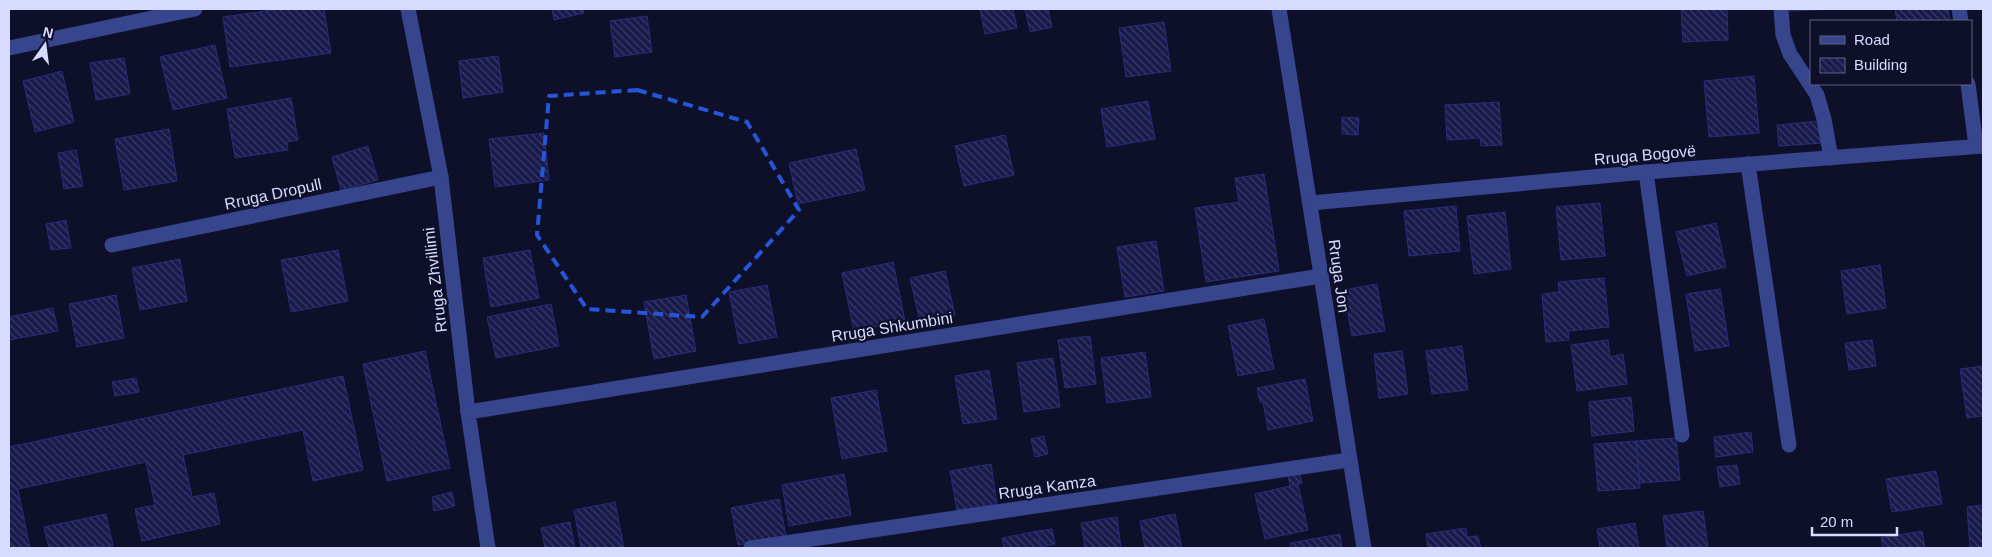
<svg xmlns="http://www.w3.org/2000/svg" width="1992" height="557" font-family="Arial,sans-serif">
<defs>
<pattern id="building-back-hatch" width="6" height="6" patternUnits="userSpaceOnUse" patternTransform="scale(1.25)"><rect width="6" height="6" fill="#191a4c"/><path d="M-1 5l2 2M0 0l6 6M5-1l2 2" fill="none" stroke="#3a3b67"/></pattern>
</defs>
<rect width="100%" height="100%" fill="#0e102a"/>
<g fill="url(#building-back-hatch)" stroke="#292b7a">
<path d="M280,9H324L331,53L230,67L223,17Z"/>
<path d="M552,9H583L584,13L554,20Z"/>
<path d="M980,9H1013L1017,28L985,34Z"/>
<path d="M1025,9H1048L1052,27L1030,32Z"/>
<path d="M1681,9H1727L1728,40L1683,42Z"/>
<path d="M1789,9H1834L1789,11Z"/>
<path d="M1895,9H1948L1950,21H1897Z"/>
<path d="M647,16L652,52L615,57L610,21Z"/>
<path d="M1164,22L1171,71L1126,77L1119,28Z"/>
<path d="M215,45L227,98L173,110L160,57Z"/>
<path d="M498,56L503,92L463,98L459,61Z"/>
<path d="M124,58L130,94L96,100L90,63Z"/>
<path d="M62,71L74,122L35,132L23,81Z"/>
<path d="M1754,76L1759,133L1709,137L1704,81Z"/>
<path d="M291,98L298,140L287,142L288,150L235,158L227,109Z"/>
<path d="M1148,101L1155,139L1107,147L1101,109Z"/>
<path d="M1499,102L1502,145L1481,146L1480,138L1447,140L1445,105Z"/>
<path d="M1342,117L1359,118L1358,135L1342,134Z"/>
<path d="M1820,121L1822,143L1779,146L1777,125Z"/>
<path d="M169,129L177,181L124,190L115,139Z"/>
<path d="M544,133L549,180L495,187L489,139Z"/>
<path d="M1005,135L1014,175L964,186L955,146Z"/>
<path d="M368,146L378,180L341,190L332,157Z"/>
<path d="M856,149L865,190L798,204L789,163Z"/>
<path d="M76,150L83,186L64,189L58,153Z"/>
<path d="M1264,174L1279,271L1206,282L1195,208L1239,202L1235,178Z"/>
<path d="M1600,203L1605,256L1561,260L1556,207Z"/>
<path d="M1456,206L1460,251L1409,256L1404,211Z"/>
<path d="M1505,212L1511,269L1474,274L1467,216Z"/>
<path d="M66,220L71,248L51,250L46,224Z"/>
<path d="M1716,223L1726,267L1687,276L1676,232Z"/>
<path d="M1156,241L1164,291L1125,297L1117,247Z"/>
<path d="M338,250L348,301L291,312L281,260Z"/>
<path d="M530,250L539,298L491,307L483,258Z"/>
<path d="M180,259L187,301L140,310L132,268Z"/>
<path d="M893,262L905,321L854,331L842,273Z"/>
<path d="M1880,265L1886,308L1847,314L1841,271Z"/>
<path d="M945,271L955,315L920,322L910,278Z"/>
<path d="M1604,278L1609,327L1568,331L1569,340L1546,342L1542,294L1559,292L1558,282Z"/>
<path d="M1377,284L1385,331L1352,336L1344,290Z"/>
<path d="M767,285L777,337L739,344L729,292Z"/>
<path d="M1720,289L1729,346L1695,351L1686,294Z"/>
<path d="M116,295L124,338L77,347L69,304Z"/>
<path d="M686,295L696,351L654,359L644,302Z"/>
<path d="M551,304L559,346L496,358L487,317Z"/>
<path d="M53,308L58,331L9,340V317Z"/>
<path d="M1264,319L1274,369L1238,376L1228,326Z"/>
<path d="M1090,336L1096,384L1065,388L1058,340Z"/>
<path d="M1608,340L1610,357L1623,354L1627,384L1577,391L1571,345Z"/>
<path d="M1872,340L1876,366L1849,370L1845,343Z"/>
<path d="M1462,346L1468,390L1432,394L1426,351Z"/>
<path d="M425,351L450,468L387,481L363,364Z"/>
<path d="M1402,351L1408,394L1379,398L1374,354Z"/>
<path d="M1145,352L1151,397L1107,403L1101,358Z"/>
<path d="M1053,358L1060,407L1024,412L1017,363Z"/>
<path d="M1983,366V416L1967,418L1960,369Z"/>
<path d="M989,370L997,419L963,424L955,376Z"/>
<path d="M343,376L363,470L313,481L303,430L183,455L192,497L214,493L220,524L142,541L135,509L155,505L146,462L18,489L30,548H9V447Z"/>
<path d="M136,378L139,392L115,396L112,382Z"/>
<path d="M1305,379L1313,421L1268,430L1263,402H1260L1257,388Z"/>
<path d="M876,390L887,451L842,459L831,398Z"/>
<path d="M1631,397L1634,431L1592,436L1589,402Z"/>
<path d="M1751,432L1753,452L1716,457L1714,437Z"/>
<path d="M1044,436L1048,454L1035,457L1031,439Z"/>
<path d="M1676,438L1680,480L1640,483L1636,441Z"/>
<path d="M1636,441L1640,488L1598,491L1594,444Z"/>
<path d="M991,464L997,504L957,510L950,471Z"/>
<path d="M1737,465L1740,484L1720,487L1717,467Z"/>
<path d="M1936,471L1942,504L1892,512L1886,479Z"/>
<path d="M1299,473L1302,483L1290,486L1288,476Z"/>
<path d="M844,474L851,515L789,526L782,485Z"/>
<path d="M1298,484L1308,530L1265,539L1255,494Z"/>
<path d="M452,492L455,506L434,511L432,497Z"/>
<path d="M779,499L786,536L738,545L731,508Z"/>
<path d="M615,502L624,548H581L574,510Z"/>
<path d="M1983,505V548H1970L1967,507Z"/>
<path d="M1703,511L1708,546L1667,548L1663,516Z"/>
<path d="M106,514L113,546L49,548L44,527Z"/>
<path d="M1175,514L1182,548H1145L1140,521Z"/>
<path d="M1117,517L1121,548H1085L1081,523Z"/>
<path d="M570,522L575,548H545L541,528Z"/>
<path d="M1635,523L1639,548H1600L1597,529Z"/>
<path d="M1466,528L1467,537L1478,536L1481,548H1428L1426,534Z"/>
<path d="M1052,529L1055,544L1040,547L1038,531Z"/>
<path d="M1038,531L1041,548H1004L1002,538Z"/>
<path d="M1922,531L1925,548H1883L1881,538Z"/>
<path d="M1340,534L1342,548H1291L1290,543Z"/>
</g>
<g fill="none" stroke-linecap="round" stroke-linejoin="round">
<g stroke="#36458c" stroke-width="15">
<path d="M408,9L441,177L468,412L488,548"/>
<path d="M1279,9L1364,548"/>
<path d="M1781,9L1783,35L1790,54L1817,95L1824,119L1831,158"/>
<path d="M1959,9L1961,21"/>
<path d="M9,48L195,9"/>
<path d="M1968,84L1976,146"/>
<path d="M1748,164L1789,445"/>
<path d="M1646,172L1682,435"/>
<path d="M1311,203L1646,172L1983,146"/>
<path d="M112,245L441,177"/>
<path d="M468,412L1321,276"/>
<path d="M751,548L1349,460"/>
</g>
</g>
<path fill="none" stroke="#2655da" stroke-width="4" stroke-dasharray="10 6" stroke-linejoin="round" d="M637,90L747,122L799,210L702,317L587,309L537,235L549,96Z"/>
<g text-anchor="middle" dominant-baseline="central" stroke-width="4.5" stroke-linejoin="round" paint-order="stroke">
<g font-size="16" fill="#d7dbff" stroke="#0e102a">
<text transform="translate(1645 155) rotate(-5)">Rruga Bogovë</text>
<text transform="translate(273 194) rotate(-12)">Rruga Dropull</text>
<text transform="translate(1339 276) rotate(82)">Rruga Jon</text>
<text transform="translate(435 280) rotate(-97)">Rruga Zhvillimi</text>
<text transform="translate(892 327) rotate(-9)">Rruga Shkumbini</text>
<text transform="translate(1047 487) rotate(-8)">Rruga Kamza</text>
</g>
</g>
<rect width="1992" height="557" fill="none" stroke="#d7dbff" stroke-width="20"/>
<rect x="1810" y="20" width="162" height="65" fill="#0e102a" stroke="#5e617f"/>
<rect x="1820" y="36" width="25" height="8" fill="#36458c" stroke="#5e617f"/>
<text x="1854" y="45" font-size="15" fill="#d7dbff">Road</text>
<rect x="1820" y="58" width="25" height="15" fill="url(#building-back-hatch)" stroke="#5e617f"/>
<text x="1854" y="70" font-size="15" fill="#d7dbff">Building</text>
<g transform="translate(45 45) rotate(14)" stroke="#0e102a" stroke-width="4" paint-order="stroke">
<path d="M0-4L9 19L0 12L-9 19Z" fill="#d7dbff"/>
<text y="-8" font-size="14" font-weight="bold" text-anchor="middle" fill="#d7dbff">N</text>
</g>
<path d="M1812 527v8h85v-8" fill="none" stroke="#d7dbff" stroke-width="2.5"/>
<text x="1820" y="527" font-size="15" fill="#d7dbff" stroke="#0e102a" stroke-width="4" paint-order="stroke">20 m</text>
</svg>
